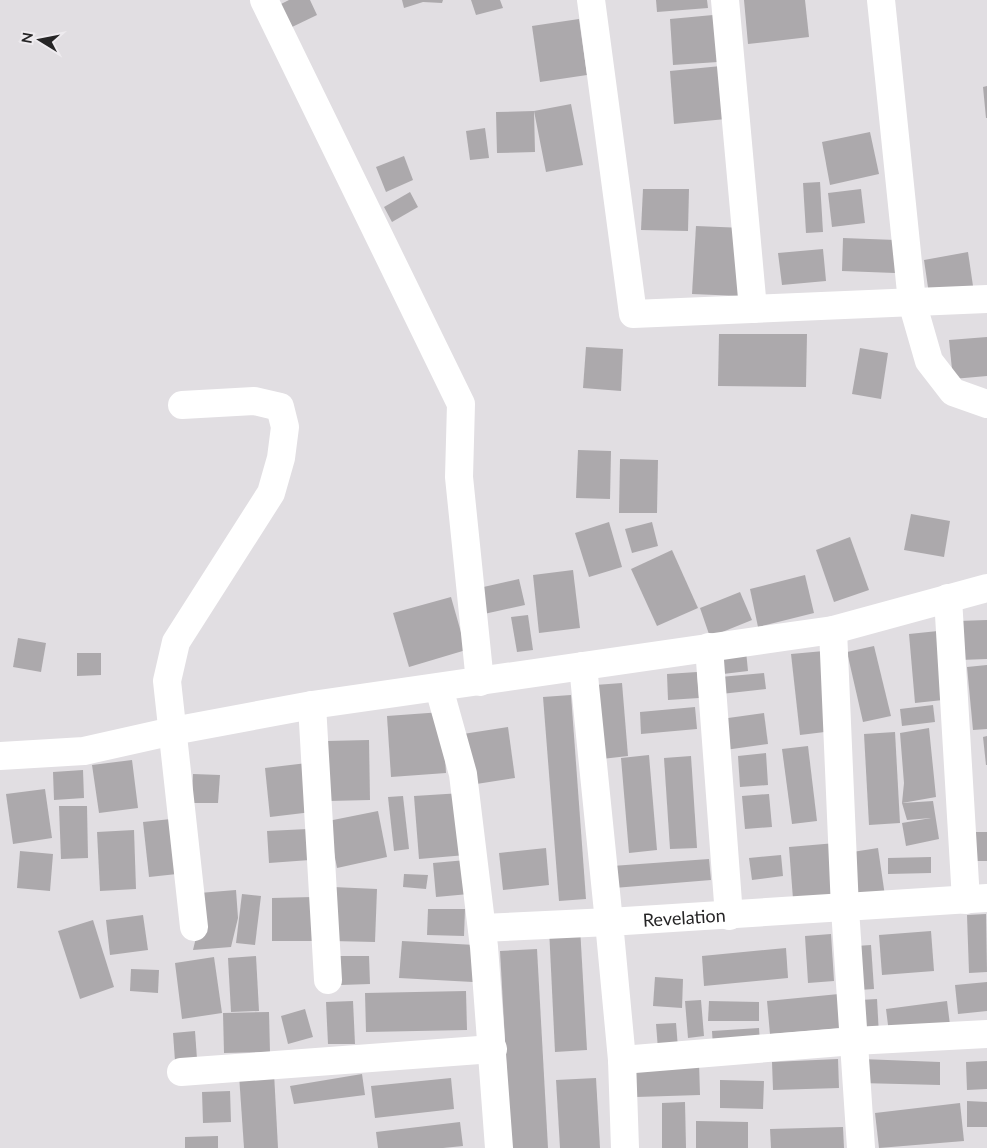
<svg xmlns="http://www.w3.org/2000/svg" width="987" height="1148" font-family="Lato,sans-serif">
<rect width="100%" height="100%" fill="#e1dee2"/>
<g fill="#aca9ac">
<path d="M289,0H310L317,15L290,28L279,5Z"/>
<path d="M402,0H443L442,3L423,2L404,8Z"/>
<path d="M471,0H500L503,8L476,15Z"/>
<path d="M656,0H707L708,8L657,12Z"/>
<path d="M744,0H805L809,37L748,44Z"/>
<path d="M713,15L718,62L673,65L670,19Z"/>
<path d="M579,19L587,75L540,82L532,26Z"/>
<path d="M721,66L726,119L674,124L670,71Z"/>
<path d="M987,86V118H986L983,87Z"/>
<path d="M571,104L583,165L546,172L534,111L535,152L497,153L496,112L534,111Z"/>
<path d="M485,128L489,158L470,160L466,131Z"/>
<path d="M870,132L879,174L830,185L822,142Z"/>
<path d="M404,156L413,180L386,192L376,167Z"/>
<path d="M820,182L823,232L806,233L803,183Z"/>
<path d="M643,189H689L688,231L641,230Z"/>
<path d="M861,189L865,223L832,227L828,193Z"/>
<path d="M410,192L418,207L392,222L384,207Z"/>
<path d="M696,226L744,228L739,296L692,294Z"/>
<path d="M843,238L896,240L895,273L842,271Z"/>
<path d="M823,249L826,281L782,285L778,253Z"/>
<path d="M968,252L973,286L929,294L924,260Z"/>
<path d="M719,334H807L806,387L718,386Z"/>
<path d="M987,337V376L953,379L949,340Z"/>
<path d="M586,347L623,349L621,391L583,388Z"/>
<path d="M860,348L888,353L881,399L852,394Z"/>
<path d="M578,450L611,451L610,499L576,498Z"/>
<path d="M620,459L658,460L657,513H619Z"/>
<path d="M911,514L950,521L944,557L904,550Z"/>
<path d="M609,522L622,567L589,577L575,533Z"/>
<path d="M652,522L658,546L632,553L625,529Z"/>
<path d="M850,537L869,590L834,602L816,550Z"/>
<path d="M672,550L698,608L657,626L631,569Z"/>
<path d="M573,570L580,628L539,633L533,575Z"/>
<path d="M805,575L814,613L758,627L750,589Z"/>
<path d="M519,579L525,605L484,614L479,588Z"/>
<path d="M740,592L752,620L710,637L700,608Z"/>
<path d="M451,597L466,650L409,667L393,613Z"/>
<path d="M528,615L533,650L517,652L511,617Z"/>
<path d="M987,620V659L960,660L958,621Z"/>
<path d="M938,631L943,700L915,703L909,634Z"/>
<path d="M18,638L46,643L41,672L13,667Z"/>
<path d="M874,646L891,716L863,722L847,652Z"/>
<path d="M746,651L748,671L723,674L720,654Z"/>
<path d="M824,651L833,731L800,735L791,654Z"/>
<path d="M77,653H101V675L77,676Z"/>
<path d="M987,665V729L973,730L967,667Z"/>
<path d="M697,672L699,698L668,700L667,674Z"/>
<path d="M764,673L766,689L721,694L720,677Z"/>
<path d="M622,683L628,756L602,759L595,685Z"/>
<path d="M571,695L586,899L559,901L543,697Z"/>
<path d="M933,705L935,722L902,726L900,709Z"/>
<path d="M695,707L697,729L641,734L640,712Z"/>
<path d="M442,712L446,773L391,777L387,716Z"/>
<path d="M764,713L768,744L725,750L721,719Z"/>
<path d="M508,727L515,778L470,785L463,734Z"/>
<path d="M929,728L936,797L902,803L904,783L900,733Z"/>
<path d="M895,732L900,823L869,825L864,734Z"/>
<path d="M987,736V765H986L983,737Z"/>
<path d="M369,740L370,800L328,801L327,741Z"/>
<path d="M808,746L817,821L792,824L782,749Z"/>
<path d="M766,753L768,785L740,787L738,756Z"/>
<path d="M649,755L657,850L629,853L621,758Z"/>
<path d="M691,756L697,848L670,849L664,758Z"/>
<path d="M132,760L138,808L99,813L92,765Z"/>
<path d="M307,763L312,812L270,817L265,768Z"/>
<path d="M83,770L84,798L54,800L53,772Z"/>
<path d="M193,774L220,775L218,803H192Z"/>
<path d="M45,789L52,838L13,844L6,794Z"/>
<path d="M462,793L466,855L419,859L414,796Z"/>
<path d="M769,794L772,827L745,829L742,796Z"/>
<path d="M403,796L409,849L394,851L388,797Z"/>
<path d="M933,801L939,839L906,846L902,823L931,818L907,820L902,803Z"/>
<path d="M59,806H87L88,858L61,859Z"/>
<path d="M378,811L387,857L337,868L328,821Z"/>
<path d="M171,819L177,874L149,877L143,822Z"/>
<path d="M308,829L310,860L269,863L267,831Z"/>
<path d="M134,830L136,889L100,891L97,832Z"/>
<rect x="969" y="832" width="18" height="29"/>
<path d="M836,843L840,895L793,899L789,847Z"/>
<path d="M546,848L549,885L503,890L499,853Z"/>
<path d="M878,848L885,896L853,901L846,853Z"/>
<path d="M20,851L53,854L50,891L17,888Z"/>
<path d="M781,855L783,876L752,880L749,858Z"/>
<path d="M931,857V873L888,874V858Z"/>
<path d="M709,859L711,880L614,888L612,866Z"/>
<path d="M466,860L469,894L436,897L433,863Z"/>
<path d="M404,874L428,875L426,889L403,887Z"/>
<path d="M333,887L377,889L375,942L332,941Z"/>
<path d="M236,890L238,918L231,947L193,950L200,921L199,893Z"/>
<path d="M242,894L261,896L255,945L236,943Z"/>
<path d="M313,897V941H272V898Z"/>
<path d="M428,909H465L464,936L427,935Z"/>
<path d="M986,914L987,972L969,973L967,915Z"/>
<path d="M143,915L148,950L110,955L106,920Z"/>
<path d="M93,920L114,987L80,999L58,931Z"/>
<path d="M580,927L587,1050L555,1052L549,928Z"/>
<path d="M931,931L934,971L882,975L879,935Z"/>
<path d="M831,934L834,981L808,983L805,936Z"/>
<path d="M402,941L475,945L473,982L399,978Z"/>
<path d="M871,945L874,989L859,990L856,946Z"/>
<path d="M786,948L788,978L704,986L702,956Z"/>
<path d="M537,949L548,1148H511L500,951Z"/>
<path d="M256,956L259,1011L231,1012L228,958Z"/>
<path d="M340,956H369L370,984L341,985Z"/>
<path d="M214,957L222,1013L182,1019L175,963Z"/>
<path d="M131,969L159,970L158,993L130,991Z"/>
<path d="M655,977L683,979L682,1008L653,1006Z"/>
<path d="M987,982V1011L958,1014L955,985Z"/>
<path d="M466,991L467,1030L366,1032L365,993Z"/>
<path d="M839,994L843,1028L770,1034L767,1001Z"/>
<path d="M877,999L879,1035L862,1036L860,1000Z"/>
<path d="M701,1000L704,1036L688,1038L685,1001Z"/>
<path d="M353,1001L355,1044H328L326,1002Z"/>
<path d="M709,1001L759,1002V1021H708Z"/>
<path d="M947,1001L950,1025L889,1033L886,1009Z"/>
<path d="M305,1009L313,1037L288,1044L281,1016Z"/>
<path d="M269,1012L270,1052L224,1053L223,1013Z"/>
<path d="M676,1023L678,1048L658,1049L656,1024Z"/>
<path d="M759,1028L760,1044L713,1047L712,1031Z"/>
<path d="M195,1031L197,1059L175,1061L173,1033Z"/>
<path d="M838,1059L839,1088L773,1090L772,1062Z"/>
<path d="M861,1059L940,1062V1085L860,1083Z"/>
<path d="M987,1061V1089L967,1090L966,1062Z"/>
<path d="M699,1062L700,1095L636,1097L634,1065Z"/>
<path d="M274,1073L278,1148H244L239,1075Z"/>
<path d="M362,1074L365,1095L294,1104L290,1086Z"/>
<path d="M451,1078L454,1109L375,1118L371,1086Z"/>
<path d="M596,1078L600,1148H560L556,1080Z"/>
<path d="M720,1080L764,1081L763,1109L720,1108Z"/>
<path d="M230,1091L231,1122L203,1123L202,1092Z"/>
<path d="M967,1101L987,1102V1127H967Z"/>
<path d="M685,1102L686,1148H662V1103Z"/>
<path d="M960,1103L964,1141L879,1148L875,1113Z"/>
<path d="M696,1121L748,1122V1148H696Z"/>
<path d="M460,1122L463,1146L443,1148H378L376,1132Z"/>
<path d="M843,1127L844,1148H771L770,1129Z"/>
<path d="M218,1136V1148H185V1137Z"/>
</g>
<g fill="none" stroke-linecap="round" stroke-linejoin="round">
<g stroke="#fff" stroke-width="28">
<path d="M264,0L461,404L459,477L480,682"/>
<path d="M591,0L633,314L987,299"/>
<path d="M725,0L753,309"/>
<path d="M881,0L912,302L929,361L953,392L987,404"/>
<path d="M182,405L254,401L280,407L285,427L281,458L271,493L176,642L167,681L194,927"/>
<path d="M948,598L966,900"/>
<path d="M833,630L845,909L861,1148"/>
<path d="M709,647L729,916"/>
<path d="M439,688L463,774L484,947L499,1148"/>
<path d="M312,705L328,980"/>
<path d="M0,756L84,751L173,731L312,705L833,630L987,588"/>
<path d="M482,928L609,922L583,666"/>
<path d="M622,1060L854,1041L987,1034"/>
<path d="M181,1072L493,1049"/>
<path id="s1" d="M625,1148L622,1060L609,922L987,898"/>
</g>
</g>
<g text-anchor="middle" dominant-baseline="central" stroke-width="4" stroke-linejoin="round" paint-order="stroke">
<g font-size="18" fill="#262526" stroke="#eeebef">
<text stroke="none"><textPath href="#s1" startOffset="302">Revelation</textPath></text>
</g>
</g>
<g transform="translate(40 40) rotate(280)" stroke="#eeebef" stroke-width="4" paint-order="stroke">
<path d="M0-4L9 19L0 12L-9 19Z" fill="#262526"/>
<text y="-8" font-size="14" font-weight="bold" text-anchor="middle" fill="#262526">N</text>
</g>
</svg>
